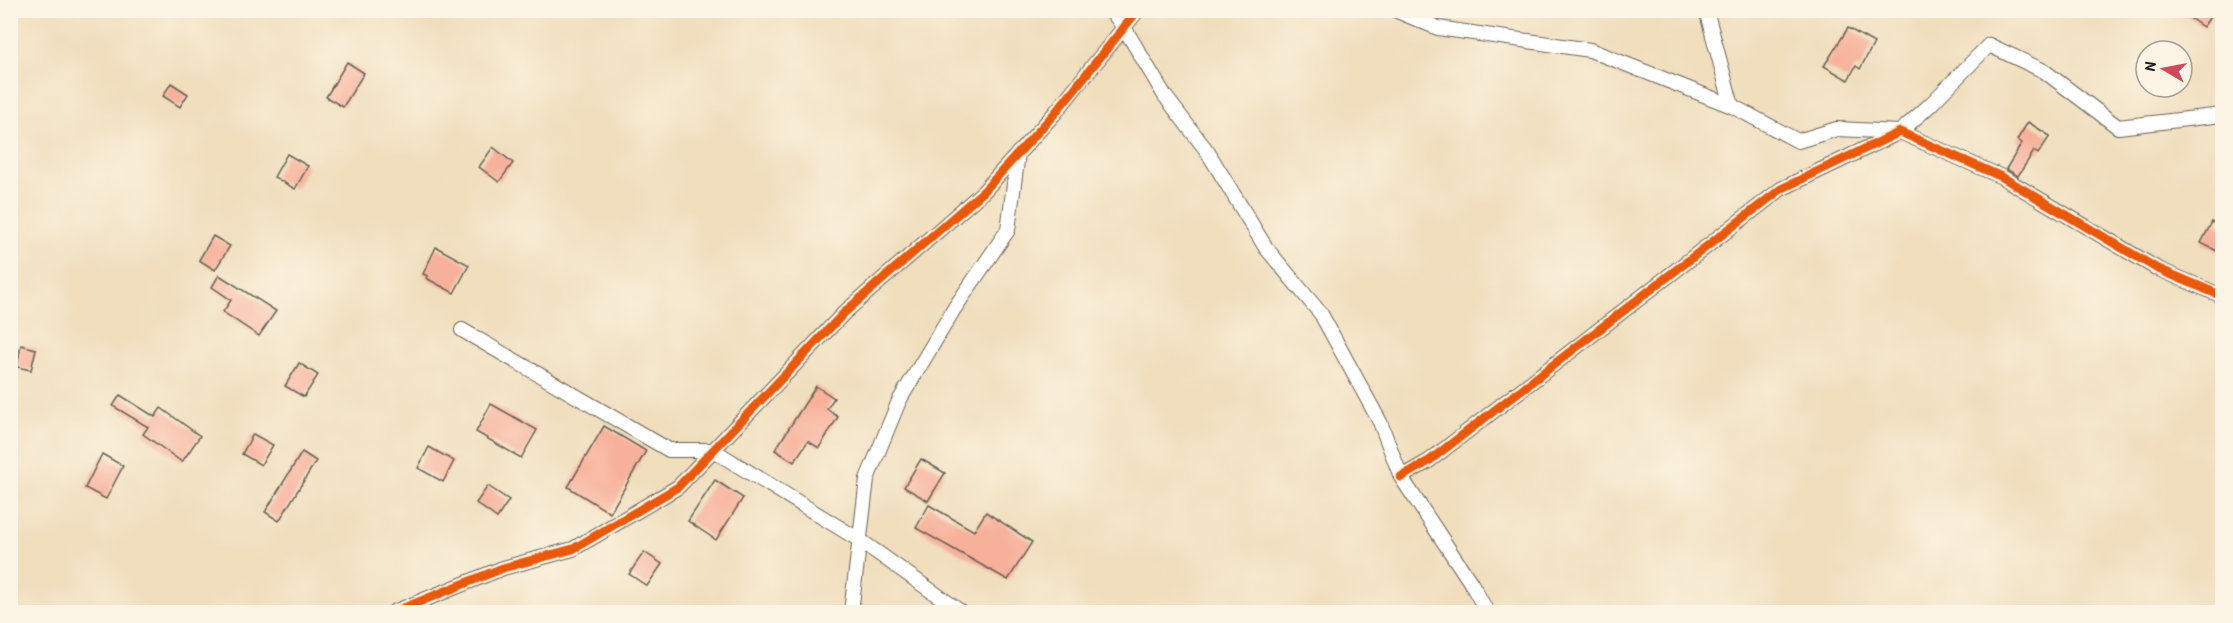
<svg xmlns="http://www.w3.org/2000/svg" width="2233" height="623" font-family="'Patrick Hand',sans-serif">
<rect width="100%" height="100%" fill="#fcf5e5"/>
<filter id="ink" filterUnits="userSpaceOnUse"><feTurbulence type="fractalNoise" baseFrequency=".0167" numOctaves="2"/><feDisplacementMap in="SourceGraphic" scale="12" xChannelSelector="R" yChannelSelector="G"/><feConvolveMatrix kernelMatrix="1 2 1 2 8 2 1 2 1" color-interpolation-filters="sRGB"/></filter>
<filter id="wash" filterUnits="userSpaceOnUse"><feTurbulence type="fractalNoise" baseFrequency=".008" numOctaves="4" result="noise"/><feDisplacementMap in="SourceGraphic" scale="24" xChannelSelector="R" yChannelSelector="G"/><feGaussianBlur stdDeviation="1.35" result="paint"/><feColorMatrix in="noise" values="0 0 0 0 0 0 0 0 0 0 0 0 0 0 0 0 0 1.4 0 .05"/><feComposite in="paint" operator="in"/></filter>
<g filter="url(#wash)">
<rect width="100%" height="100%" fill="#f0debd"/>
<g id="blocks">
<g fill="#f7b09a">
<path d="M2178,10H2215L2203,27Z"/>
<path d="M1848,28L1874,43L1860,69L1856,66L1848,80L1824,66Z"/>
<path d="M347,62L364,73L343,107L326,97Z"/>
<path d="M171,83L188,94L180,107L163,96Z"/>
<path d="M2028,122L2050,136L2038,154L2034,151L2018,176L2006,169L2022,143L2017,140Z"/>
<path d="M493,147L513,163L499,182L479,167Z"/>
<path d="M287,154L308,166L295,189L274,177Z"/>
<path d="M2212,222L2223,227V254L2201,243Z"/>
<path d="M213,236L230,246L215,270L199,260Z"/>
<path d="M436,247L469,265L454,293L426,278L428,276L423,274Z"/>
<path d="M219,275L276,311L259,336L223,312L231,300L212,287Z"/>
<path d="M21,345L36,349L31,370L17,367Z"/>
<path d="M299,363L318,375L304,397L285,386Z"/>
<path d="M816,386L834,398L827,409L838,417L819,448L808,441L794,462L775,450Z"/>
<path d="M120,395L155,417L161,408L200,436L182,462L143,434L148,427L113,406Z"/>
<path d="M491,404L537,430L521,458L476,432Z"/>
<path d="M604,426L646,451L610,513L568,487Z"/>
<path d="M253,434L273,445L261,465L242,454Z"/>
<path d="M429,447L454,461L443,482L418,468Z"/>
<path d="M302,452L316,461L279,521L265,512Z"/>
<path d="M102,454L123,466L106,499L85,488Z"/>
<path d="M921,459L945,473L928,501L904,487Z"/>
<path d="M715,480L743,498L716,540L688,521Z"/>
<path d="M488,486L509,500L497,518L476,503Z"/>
<path d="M929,505L974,531L986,512L1032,542L1008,580L916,528Z"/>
<path d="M644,552L662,564L647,586L629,574Z"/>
</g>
</g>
</g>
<g filter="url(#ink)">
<use href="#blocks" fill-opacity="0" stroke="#666054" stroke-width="1.5"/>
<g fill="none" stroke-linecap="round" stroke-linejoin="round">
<defs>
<g id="minor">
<path d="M1111,10L1125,29L1165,96L1207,151L1266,248L1321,314L1380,422L1401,477L1471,583L1487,612"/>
<path d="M1395,10L1438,28L1590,50L1732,106L1798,141L1837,129L1900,132L1930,105L1989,45L2044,71L2118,127L2222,115"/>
<path d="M1706,10L1732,106"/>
<path d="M462,330L669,450H713L861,541L961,612"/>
<path d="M1401,477L1429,461L1781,189L1900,132L2002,177L2156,268L2222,296"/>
<path d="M394,612L503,568L573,549L678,487L845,312L984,191L1055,113L1138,10"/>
<path d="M851,612L867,479L899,401L954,309L1008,230L1018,153"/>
</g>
</defs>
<use href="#minor" stroke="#666054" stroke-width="16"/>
<use href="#minor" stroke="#fff" stroke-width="14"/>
<defs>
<g id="cycleway">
<path d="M1401,477L1429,461L1781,189L1900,132L2002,177L2156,268L2222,296"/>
<path d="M394,612L503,568L573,549L678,487L845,312L984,191L1055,113L1138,10"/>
</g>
</defs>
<use href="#cycleway" stroke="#fcf5e5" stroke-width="13"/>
<use href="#cycleway" stroke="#e8590c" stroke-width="9"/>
</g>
</g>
<rect width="2233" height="623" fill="none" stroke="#fcf5e5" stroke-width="36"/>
<g transform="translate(2164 69) rotate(280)"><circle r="28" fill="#fcf5e5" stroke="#a29e95" stroke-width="1.5"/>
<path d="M0-4.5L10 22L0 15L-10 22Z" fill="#d1495b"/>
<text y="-9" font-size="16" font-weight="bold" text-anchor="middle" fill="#1c1c1c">N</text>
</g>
</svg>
